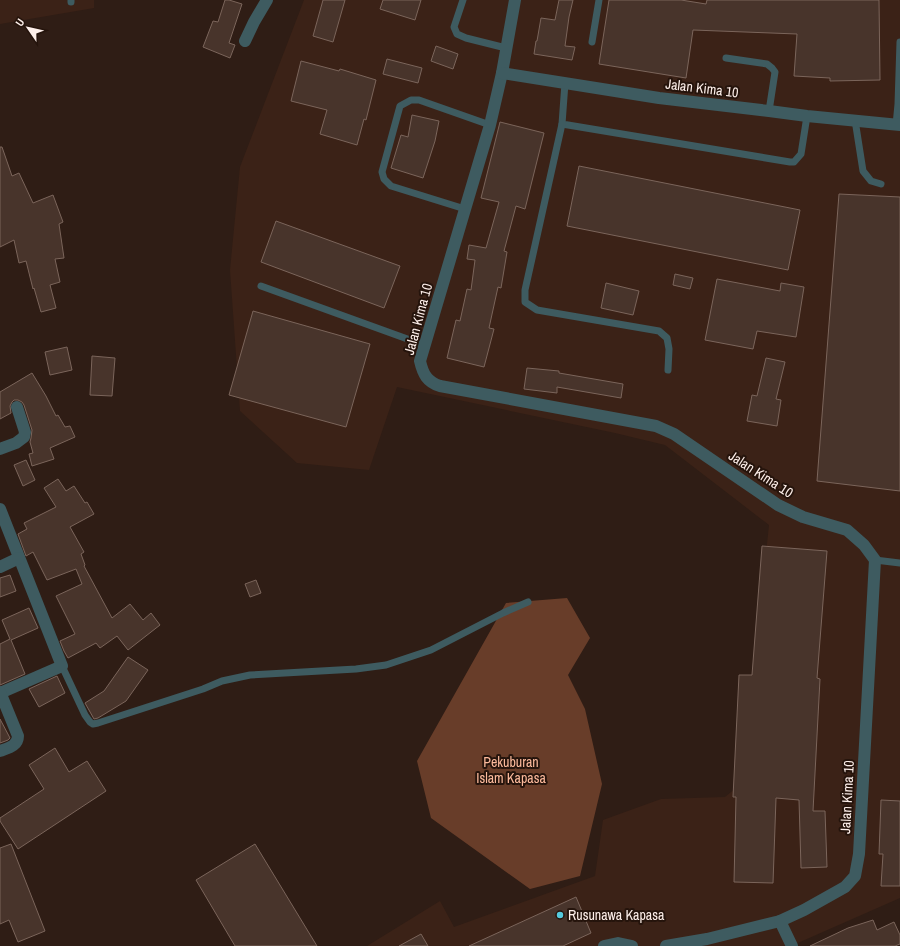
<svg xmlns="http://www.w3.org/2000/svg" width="900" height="946" font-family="'Archivo Narrow',sans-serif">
<rect width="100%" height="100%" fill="#2f1d15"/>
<g fill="#3b2217">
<path d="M0,0H94V8L0,24Z"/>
<path d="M304,0H900V898L791,946H367L440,901L454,927L595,876L603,820L661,799L725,797L742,783L769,525L665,445L615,433L397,387L369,470L297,463L240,411L230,270L240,167Z"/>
</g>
<path fill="#683d29" d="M567,598L590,638L568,675L585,709L602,784L580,876L530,889L431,818L417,761L506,603Z"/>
<g fill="#48342b" stroke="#7b655b">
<path d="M225,0H229L242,4L229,43L235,45L230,58L203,47L213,21L218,22Z"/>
<path d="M323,0H345L333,42L313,36Z"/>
<path d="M383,0H421L415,20L380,9Z"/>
<path d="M559,0H573L569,17L565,46L575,47L572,60L534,54L536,41H537L541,18L555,20Z"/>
<path d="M609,0H681L706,4L707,0H879L880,80L830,81V78L794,76L797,34L693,30L686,78L599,64Z"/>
<path d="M436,46L458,54L453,69L431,61Z"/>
<path d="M387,59L422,68L418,83L383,74Z"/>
<path d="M301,61L339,71L340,69L376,80L366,120L364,119L357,145L320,134L327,110L291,101Z"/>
<path d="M412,115L439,121L435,141L423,178L391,168L401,135L408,137Z"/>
<path d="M500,122L544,133L525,209L516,206L504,251L507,252L501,288L498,287L489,328L494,329L484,367L447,358L456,320L460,321L467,289L471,290L475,260L467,259L469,245L486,248L499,202L481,198Z"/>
<path d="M0,147H2L12,176L19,173L33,203L53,195L63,222L59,224L64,258L55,259L60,282L50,285L56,308L41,312L34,288L33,289L26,261L19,263L14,240L0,247Z"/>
<path d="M579,166L800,210L788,270L567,226Z"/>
<path d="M839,194L900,197V491L817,481Z"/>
<path d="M276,221L400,266L384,308L261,262Z"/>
<path d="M675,274L693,278L690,289L673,285Z"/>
<path d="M717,279L780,291L781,283L804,287L796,337L757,331L753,349L705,340Z"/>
<path d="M606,283L639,291L633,315L601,308Z"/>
<path d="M253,311L370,344L346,427L229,395Z"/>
<path d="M67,347L72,370L50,375L45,352Z"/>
<path d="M92,356L115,358L112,396L90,395Z"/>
<path d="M766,358L785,362L776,399L781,400L777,426L747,421L752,395L757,396Z"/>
<path d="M527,368L559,371V373L623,384L621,398L557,387V393L524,389Z"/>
<path d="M32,373L46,396L56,416L58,415L65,427L70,426L75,437L50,448L54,459L32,466L29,454L33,453L30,442L31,438L32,430L24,405L22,402L18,400H14L12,402L10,406L11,413L0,419V392Z"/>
<path d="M26,460L35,480L23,486L14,465Z"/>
<path d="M58,479L66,491L74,486L85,503L87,502L94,514L70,527L84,552L81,554L85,565L84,566L112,618L130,604L143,620L151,613L160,625L128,650L117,636L100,648L96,643L68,658L64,651L60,641L75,634L56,596L82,584L76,569L47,580L33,552L26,556L18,534L27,529L24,523L56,507L44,488Z"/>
<path d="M762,546L827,551L817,678L820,679L813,811H825L827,867L801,868L799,800L776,798L773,883L734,882L736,797H733L739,675H752Z"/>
<path d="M10,575L16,591L0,597V578Z"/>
<path d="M256,580L261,593L250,597L245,584Z"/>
<path d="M29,608L38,628L11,640L25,674L0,685V644L10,639L2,620Z"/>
<path d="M128,657L148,670L126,701L98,718L94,719L85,703L104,691Z"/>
<path d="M57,676L65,693L39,707L29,689Z"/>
<path d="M0,719L10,738L8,740L0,743Z"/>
<path d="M55,748L69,772L87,761L106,791L18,849L0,821V818L44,789L29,765Z"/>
<path d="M881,800L900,801V886H881L883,854H879Z"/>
<path d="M11,844L45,931L18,942L9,920L0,924V848Z"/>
<path d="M255,844L317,946H235L196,880Z"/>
<path d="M576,897L591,933L563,946H469Z"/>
<path d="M873,920L877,930L894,922L900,935V944L895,946H810L848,928Z"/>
<path d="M421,934L428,946H399Z"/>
</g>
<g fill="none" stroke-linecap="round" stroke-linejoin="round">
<g stroke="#3e5b60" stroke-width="7">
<path d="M71,0V2"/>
<path d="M463,0L454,27L457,34L466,38L506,48"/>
<path d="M592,42L599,0"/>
<path d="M726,58L767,64L772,68L775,72L769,111"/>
<path d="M565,83L562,124L790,162H794L801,154L807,116"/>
<path d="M855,120L863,171L871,181L881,184"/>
<path d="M562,124L525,290V302L537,310L659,331L667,338L669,349L668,370"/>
<path d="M896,125L898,104L900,42"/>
<path d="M465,209L391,186L384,179L382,172L400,106L411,100H419L490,125"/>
<path d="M261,286L424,345"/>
<path d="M875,560L900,563"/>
<path d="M62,666L85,715L90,722L93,724L98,723L203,689L222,681L250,675L356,669L386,665L431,650L503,613L528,602"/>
</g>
<g stroke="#3e5b60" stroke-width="12">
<path d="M515,0L502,73L490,125L420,361C423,374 427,382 440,386L656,426L674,434L778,505L803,517L847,530L864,545L875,560L859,854L855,876L845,887L804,910L780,921L707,939L666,946"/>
<path d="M245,41L254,22L267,0"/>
<path d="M502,73L659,98L769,111L807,116L900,125"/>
<path d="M0,449L16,443L24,437L25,432L17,407"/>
<path d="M0,509L62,666L0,693"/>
<path d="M0,567L19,558"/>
<path d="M0,692L18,736C18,746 8,748 0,751"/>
<path d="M780,921L792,946"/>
<path d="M604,946L618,943L632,946"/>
</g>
</g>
<circle fill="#55cade" stroke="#25140c" stroke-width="1.5" cx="560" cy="915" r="4"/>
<g text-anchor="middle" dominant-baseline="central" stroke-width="4" stroke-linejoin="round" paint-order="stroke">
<g font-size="14" fill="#fdefea" stroke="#25140c">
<text transform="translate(702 88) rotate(7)">Jalan Kima 10</text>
<text transform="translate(418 319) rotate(-75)">Jalan Kima 10</text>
<text transform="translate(761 474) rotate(33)">Jalan Kima 10</text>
<text transform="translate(847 797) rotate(-87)">Jalan Kima 10</text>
</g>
<g font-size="14" fill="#fdbb9d" stroke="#25140c">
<text x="511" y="762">Pekuburan<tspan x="511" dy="16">Islam Kapasa</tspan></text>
</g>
<g font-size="14" fill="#fdefea" stroke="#25140c" text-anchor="start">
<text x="568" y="915">Rusunawa Kapasa</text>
</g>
</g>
<g transform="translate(28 28) rotate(304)" stroke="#25140c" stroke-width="3" paint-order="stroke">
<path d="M0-3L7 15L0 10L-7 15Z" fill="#fdefea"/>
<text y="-6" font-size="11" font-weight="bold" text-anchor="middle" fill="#fdefea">U</text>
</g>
</svg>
